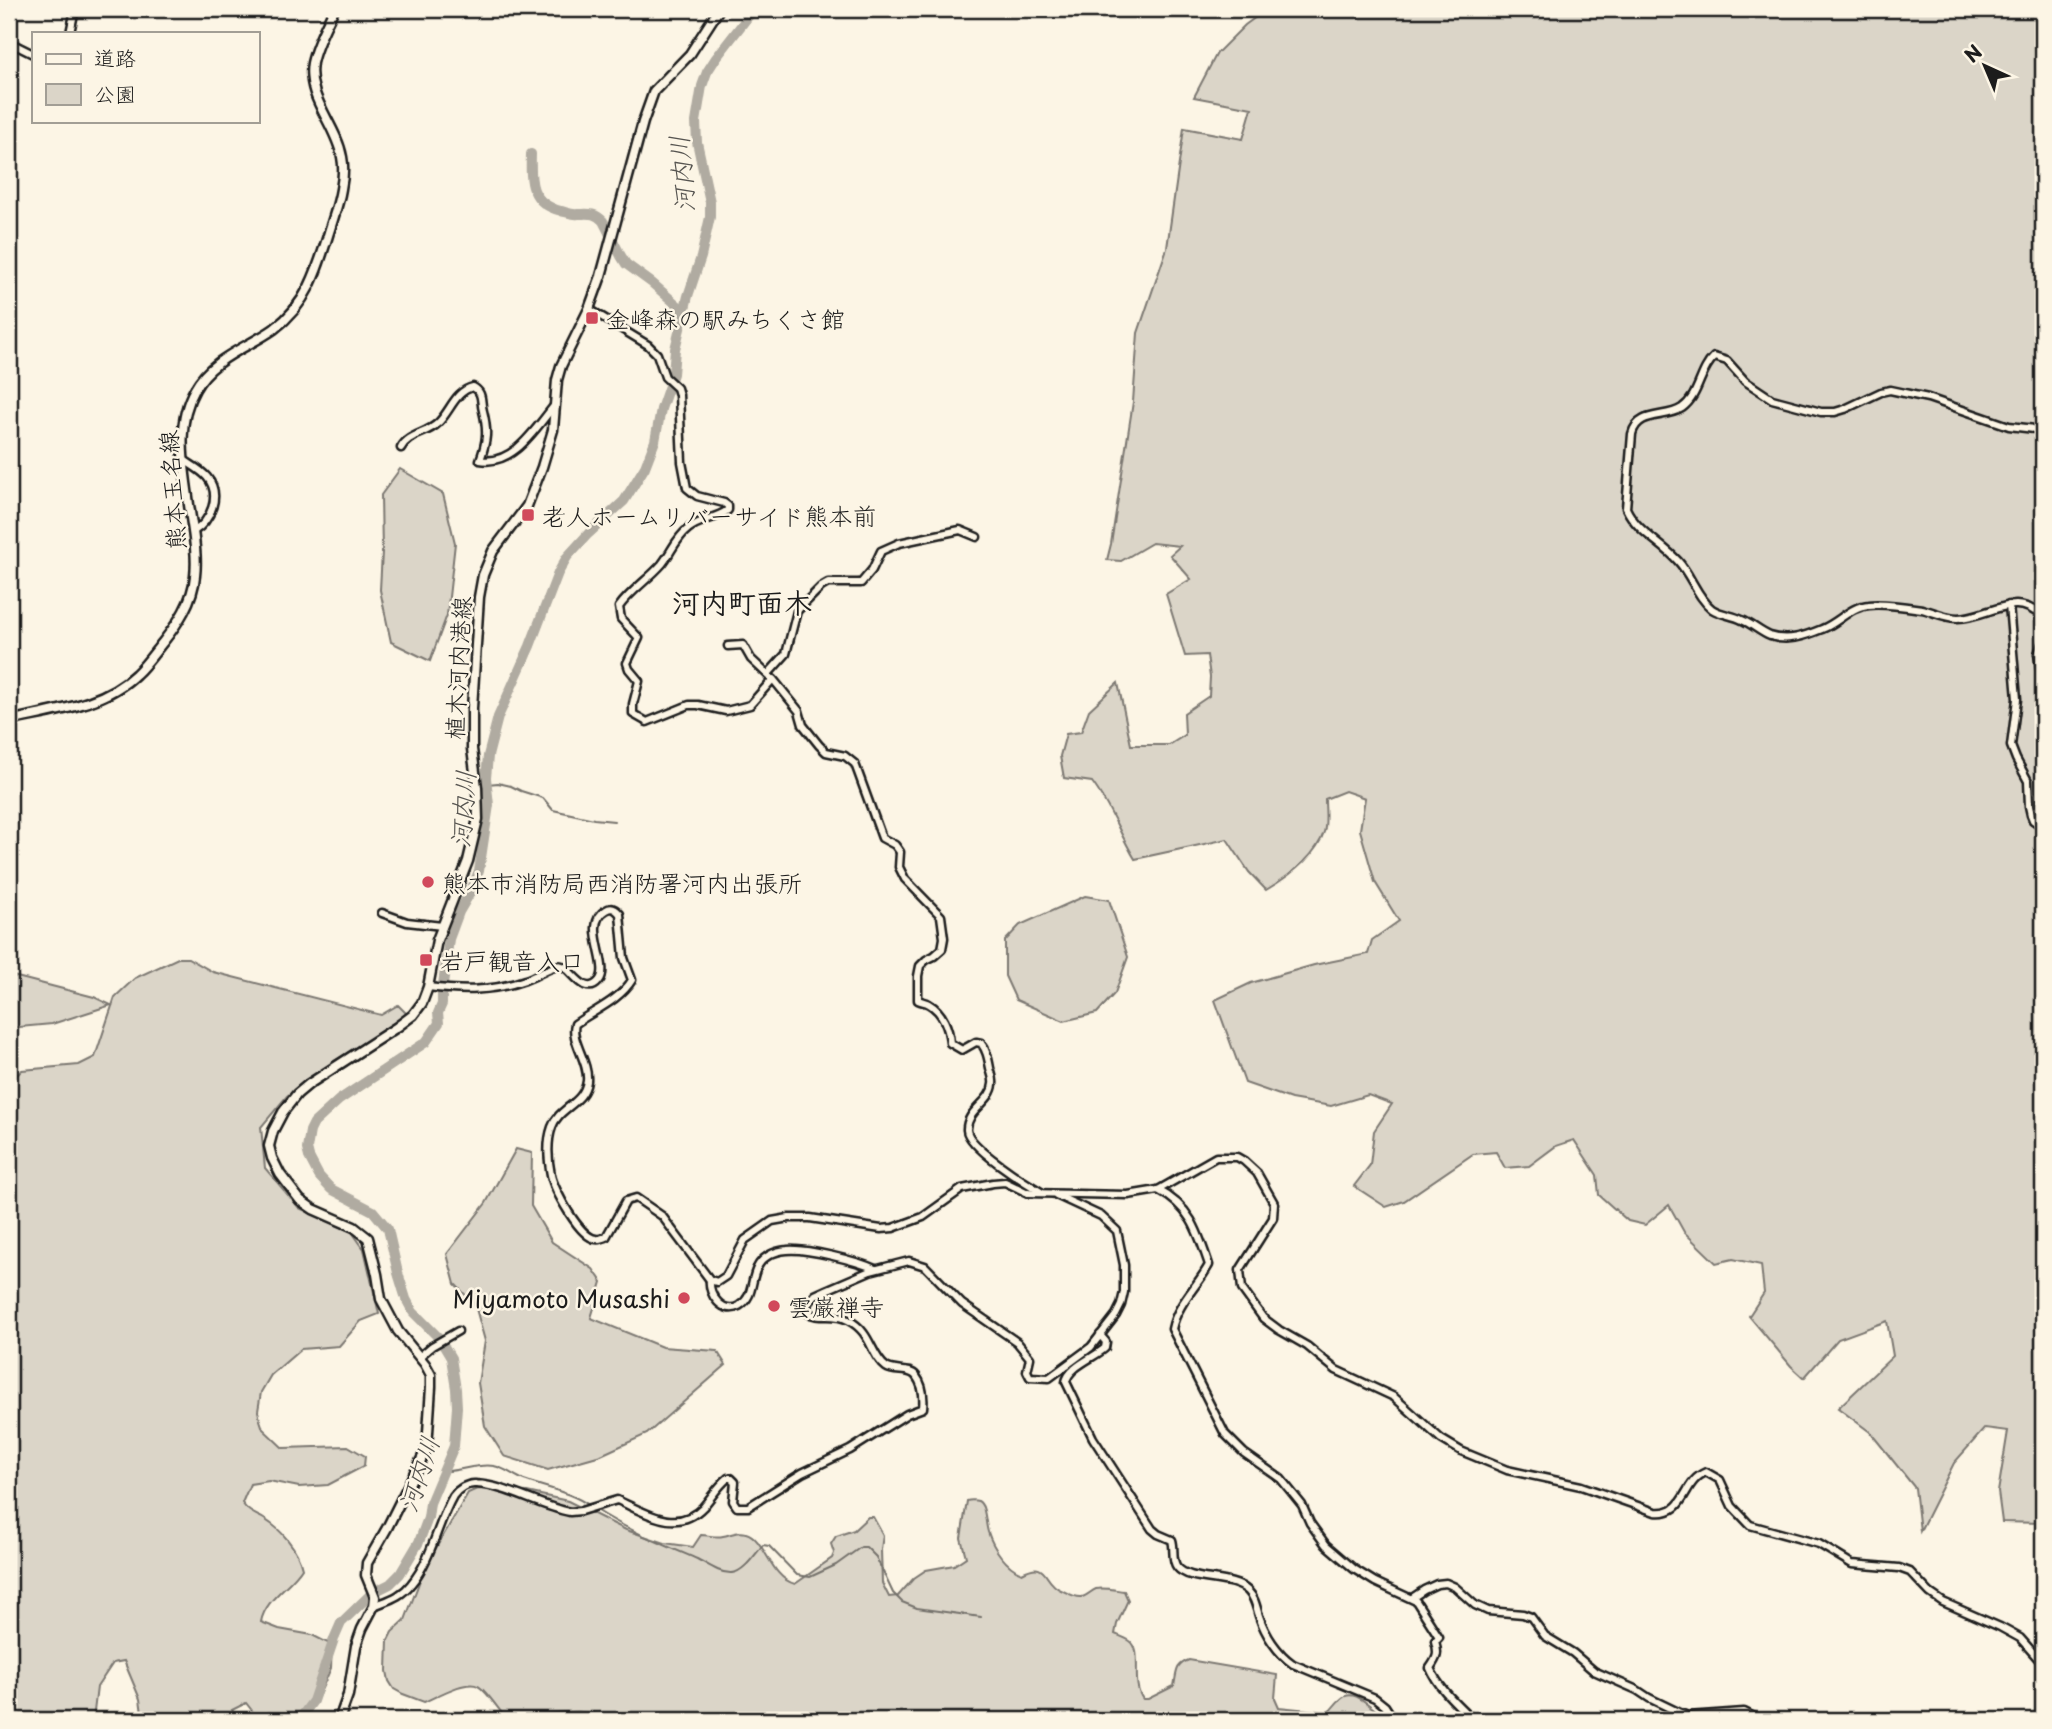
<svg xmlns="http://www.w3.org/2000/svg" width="2052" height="1729" font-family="'Playpen Sans','Klee One',sans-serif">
<rect width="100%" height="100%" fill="#fcf5e5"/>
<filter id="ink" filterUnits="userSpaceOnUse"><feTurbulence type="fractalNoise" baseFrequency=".0143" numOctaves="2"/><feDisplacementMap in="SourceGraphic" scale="14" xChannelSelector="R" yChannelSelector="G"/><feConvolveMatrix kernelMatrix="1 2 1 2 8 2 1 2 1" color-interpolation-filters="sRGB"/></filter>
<g filter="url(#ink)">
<g fill="#dbd5c8" stroke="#7c7872" stroke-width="2">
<path d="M1267,9H2043V1523L2002,1522L1998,1492L2008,1431L1985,1428L1954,1463L1920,1531L1915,1488L1870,1432L1838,1408L1893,1356L1887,1321L1838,1339L1804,1378L1791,1366L1749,1316L1764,1293L1761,1265L1733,1259L1716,1263L1684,1232L1669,1205L1645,1225L1628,1221L1599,1195L1597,1175L1574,1140L1556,1146L1529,1166L1505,1168L1496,1152L1473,1154L1404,1201L1386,1207L1354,1186L1370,1165L1374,1131L1392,1104L1368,1095L1331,1106L1291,1099L1245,1083L1215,1000L1251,983L1314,965L1368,954L1372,940L1399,921L1375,882L1360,830L1365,798L1345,791L1325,799C1325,809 1327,823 1324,832C1316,856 1288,877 1266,890L1249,872L1227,839L1135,859C1119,833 1111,807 1092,782L1064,778L1060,756L1066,734L1081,732L1089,710L1118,683L1131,745H1169L1185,735L1184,713L1209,696L1210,677L1207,655L1185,656L1166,594L1191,579L1170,555L1180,546L1152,543L1121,561L1107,560L1111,544L1133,402L1138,333L1167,248L1184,128L1243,139L1252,108L1194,97L1217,53L1245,25Z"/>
<path d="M400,469L443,494L455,543L447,615L430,661L391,642L380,590L382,552L381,495Z"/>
<path d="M1085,896L1109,900L1128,957L1115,993L1097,1013L1064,1021L1016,1000L1005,976V941L1020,925Z"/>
<path d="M178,958H188L213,972L381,1015L398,1005L409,1016L334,1061L287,1096L261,1127L265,1168L299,1208L352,1232L364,1249L379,1314L361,1321L339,1346L301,1349L271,1375L261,1392L258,1411L260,1420L263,1429L283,1448L348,1446L365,1456L364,1466L328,1485L299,1487L269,1481L250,1484L242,1503C248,1512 255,1514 264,1519C281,1529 298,1549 302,1568C290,1587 265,1599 261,1622L279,1629L312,1635L332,1645L331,1668L319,1695L302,1720H286L288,1717L269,1712L258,1718L246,1703L232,1710L238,1720H143L140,1699L124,1661L113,1663L97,1687L93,1720H9V1098L16,1076L22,1070L79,1065L95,1057L115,997L135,978Z"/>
<path d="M9,975L94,997L111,1005L52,1024L9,1028Z"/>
<path d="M516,1149L532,1153L531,1206L552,1242L593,1269L602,1282L591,1318L662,1347L717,1351L726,1365L647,1434L601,1455L548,1470L504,1456L485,1426L478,1383L485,1341L475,1305L455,1284L447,1254L486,1203Z"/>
<path d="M477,1489L527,1492L568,1501L626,1530L665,1543L693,1547L701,1535C709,1535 716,1538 723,1536C730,1535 738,1530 746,1533C765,1538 770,1578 795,1584L832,1558L834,1553L831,1544L836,1536L854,1530L868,1517H873L883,1535L881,1549L882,1583L889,1597L898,1596L914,1578L926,1570L954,1565L966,1557L961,1538L967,1501C969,1500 975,1500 978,1501C986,1505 985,1523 988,1532C993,1548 1006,1567 1022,1573C1049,1559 1042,1582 1061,1590C1066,1592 1075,1598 1082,1597C1087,1596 1091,1591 1096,1589C1104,1587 1115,1590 1124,1591L1128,1600L1117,1624L1115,1634C1120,1636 1126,1638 1130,1641C1144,1651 1130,1683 1143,1699H1148L1174,1686C1177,1672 1175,1665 1189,1660L1277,1675L1275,1698L1279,1707L1328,1712C1334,1708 1335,1703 1341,1699C1353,1688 1367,1704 1378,1712L1377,1720H610C585,1702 534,1719 505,1717C498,1709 486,1690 478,1686C466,1679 436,1697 424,1702L403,1694L394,1689L389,1681L387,1671L388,1640L392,1632L405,1620L425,1567L468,1493Z"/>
</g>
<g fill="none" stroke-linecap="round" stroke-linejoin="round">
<g stroke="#75726c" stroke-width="2">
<path d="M487,784L498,783L511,786L521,791L543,798L553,810L594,819L614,821"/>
<path d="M445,1471C461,1471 478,1463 494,1466C505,1468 514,1476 524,1480C545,1488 571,1492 590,1506"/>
<path d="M595,1509C627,1530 662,1544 697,1559C707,1564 720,1574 732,1573C744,1572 755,1554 763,1545L769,1546L797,1575L810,1577L836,1565L861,1547H866L876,1557L893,1593L902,1602L917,1608L981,1617"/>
</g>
<g stroke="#b0aba1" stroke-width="10">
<path d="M531,154C530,182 530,203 561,211C566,212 572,215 578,214C589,214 594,212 603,221L621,256L626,264L652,283L684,311"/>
<path d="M299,1720L313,1701L334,1639L341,1623L372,1593L390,1584L400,1574L419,1542L428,1518L430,1503L454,1446L457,1407L456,1389L451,1358L439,1338L413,1312L406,1299L398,1273L388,1229L373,1211L331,1189L319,1176L309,1157L307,1149L310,1131L314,1123L339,1100L426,1042L439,1023L438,1013L442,1004V993L449,939L459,912L470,893L479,871L489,805L486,778L488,756L498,717L530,646L558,573L567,557L588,534L624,501L645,467L655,441L661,409L673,374L675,349L688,296L701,257L710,217V202L697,142L696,122L702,86L707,72L716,58L754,9"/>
</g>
<defs>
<g id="minor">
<path d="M70,33L75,9"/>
<path d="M9,42L33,54"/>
<path d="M589,309L648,345L657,354L665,377L677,388L679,395L682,462L687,488L697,496L724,503L728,506V510C716,519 700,519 688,529C676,538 671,553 662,564C649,579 630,591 619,607L621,619L639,638L627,663L629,669L639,681L633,704V714L647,722L689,705H698L726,711L750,705L773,679L799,711L803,725L819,745L826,752L845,756L855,764L882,838L895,845L900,852L899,867L905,879L941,916L944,938L942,949L934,956L926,960L920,966L918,976V1000C922,1002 926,1002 929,1004C943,1012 949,1029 950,1043L962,1050L976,1042L981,1043C987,1051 988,1058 990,1068C991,1073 994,1079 993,1084C992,1102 966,1110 967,1130C968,1147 1026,1183 1041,1192"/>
<path d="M2043,430L2009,426L1928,398L1890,390L1881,392L1845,409L1835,412H1821L1772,399L1745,381L1727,361L1714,357C1699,371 1700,395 1682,408C1666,419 1638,410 1632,434L1626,508C1637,532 1661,542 1678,561C1691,575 1697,597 1712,609C1721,615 1733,615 1742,620C1752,624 1760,632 1770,636C1788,642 1805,636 1822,629C1838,623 1851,606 1869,605C1883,603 1908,607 1922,609C1934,612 1946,618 1958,618C1990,617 2016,589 2043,618"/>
<path d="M401,448C408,434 427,434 438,423C450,412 455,391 473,387C484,393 480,401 483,411C488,431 487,441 480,460C513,466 535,429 554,406"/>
<path d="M184,460C191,465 201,470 207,477C222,495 211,521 193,532"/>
<path d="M2009,605L2017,699L2011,746L2016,759L2028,781L2029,806L2031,815L2033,820L2043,827"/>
<path d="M2043,641L2038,654L2043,688"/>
<path d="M728,646L743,645L751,659L769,676"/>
<path d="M768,674L786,654L797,611L821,587L828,583H861L872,570L881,551L899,543L960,530L977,537"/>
<path d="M382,913L407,922L442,926"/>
<path d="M428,987C462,991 492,992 525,980C535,977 544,970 554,967C557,965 561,965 564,967C573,972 586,997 599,981C612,966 581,924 606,910C612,906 616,909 620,914L624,958L632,980C620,1000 593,1011 575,1024C570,1041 589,1061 587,1081C584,1104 559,1107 552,1127C547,1141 548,1160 551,1175C554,1190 580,1238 596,1239C599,1240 603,1238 606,1237L626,1201L636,1198L662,1216L710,1280L717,1282L726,1276L745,1240L772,1221L789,1218H810L881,1229L893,1228L923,1217L962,1189L993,1183L1005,1182L1028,1193L1128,1195L1158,1190L1216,1157H1237L1244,1161L1257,1173L1274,1203L1273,1218L1240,1270L1242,1289L1263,1318L1279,1330L1307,1346L1336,1370L1394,1397L1441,1439L1461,1451L1507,1470L1581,1486L1655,1512C1688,1515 1681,1482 1706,1472L1720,1480L1732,1506L1750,1525L1819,1544L1852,1564L1899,1568L1910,1572L1930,1593L1943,1602L2000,1627L2020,1638L2043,1664"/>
<path d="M1158,1190C1191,1207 1198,1232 1209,1265C1197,1287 1177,1304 1172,1329L1225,1434L1244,1453L1281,1479L1302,1505L1310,1523L1326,1545L1354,1569L1375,1582L1416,1601L1439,1637L1435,1641C1439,1654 1437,1658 1430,1668C1439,1689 1457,1704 1473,1720"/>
<path d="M710,1280C708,1295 723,1315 739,1306C754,1297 750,1282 757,1268C762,1257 774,1251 787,1250C806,1248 858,1261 875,1269"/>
<path d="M1100,1335L1106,1342L1105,1348C1094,1358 1068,1367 1066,1382L1093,1438L1152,1529L1158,1534L1172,1540C1175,1549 1171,1559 1177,1567C1190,1583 1232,1575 1248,1591C1255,1598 1256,1606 1259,1616C1265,1634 1277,1653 1293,1664L1375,1698L1385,1706L1394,1720"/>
<path d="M419,1357L432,1346L458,1331"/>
<path d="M1412,1598L1424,1590L1437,1584L1446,1583L1455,1587L1475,1605L1488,1611L1523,1614L1531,1617L1545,1636L1573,1653L1594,1671L1637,1690L1649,1698L1678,1712L1688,1716L1744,1712L1760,1720"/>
<path d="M374,1606C388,1600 401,1597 411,1584C432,1559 437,1524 453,1496C458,1489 467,1483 476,1484C508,1486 538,1506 570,1512L581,1511L617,1500C645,1512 676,1535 703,1507C711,1498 718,1486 728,1478H731L735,1482L733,1501L737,1507H748L802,1473L850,1450L907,1414L923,1408C924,1398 923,1385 916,1376C910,1368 894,1373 886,1367C870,1355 872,1332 848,1320C833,1312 819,1320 806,1312L805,1308L815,1295L826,1290L870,1271L909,1261L925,1266L962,1304L1017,1342L1030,1358L1027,1371L1030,1377L1049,1378L1091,1347L1116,1315L1121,1305L1124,1292V1265L1117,1231L1101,1216L1056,1195"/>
</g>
<g id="major">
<path d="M9,721C52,711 103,706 136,674C146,665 154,653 163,642C178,623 193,601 195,576C198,550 191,523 188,497C183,461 176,422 195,389C212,358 247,348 274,329C308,304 318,268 330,229C334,216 339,202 341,189C343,179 344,167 342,157C336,124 306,98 312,63C316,44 326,26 334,9"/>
<path d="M339,1720L348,1695L356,1646L362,1629L374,1606L375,1597L366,1575L367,1563L387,1528L427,1448L431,1387V1375L425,1364L398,1331L381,1299L377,1274L368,1238L354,1227L313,1209L300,1200L280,1174L272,1158L269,1146L273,1131L283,1112L297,1094L309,1084L397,1027L413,1015L422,1003L428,987L437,940L468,861L478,819L477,787L472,749V708L479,597L483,575L493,551L527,506L542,467L553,430L557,380L561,366L589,309L601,276L643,122L654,91L690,54L719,9"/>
</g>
</defs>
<use href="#minor" stroke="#1c1c1c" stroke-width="11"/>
<use href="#major" stroke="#1c1c1c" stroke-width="13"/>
<use href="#minor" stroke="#fcf5e5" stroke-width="6"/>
<use href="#major" stroke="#fcf5e5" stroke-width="8"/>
</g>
</g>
<g fill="#d1495b" stroke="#fcf5e5" stroke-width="2.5">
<rect x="585" y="311" width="14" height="14" rx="3.5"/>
<rect x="521" y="508" width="14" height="14" rx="3.5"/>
<circle cx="428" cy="882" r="7"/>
<rect x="419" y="953" width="14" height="14" rx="3.5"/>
<circle cx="684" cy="1298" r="7"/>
<circle cx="774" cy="1306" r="7"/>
</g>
<g text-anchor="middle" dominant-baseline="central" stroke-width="5" stroke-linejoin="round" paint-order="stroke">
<g font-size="24" fill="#1c1c1c" stroke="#fcf5e5" text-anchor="start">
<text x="606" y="318">金峰森の駅みちくさ館</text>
<text x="542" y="515">老人ホームリバーサイド熊本前</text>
<text x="442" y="882">熊本市消防局西消防署河内出張所</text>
<text x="440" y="960">岩戸観音入口</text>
<text x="670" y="1298" text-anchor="end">Miyamoto Musashi</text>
<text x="788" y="1306">雲巌禅寺</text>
</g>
<g font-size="24" fill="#1c1c1c" stroke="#fcf5e5">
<text transform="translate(171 490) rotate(-94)">熊本玉名線</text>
<text transform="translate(457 668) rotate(-87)">植木河内港線</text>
</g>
<g font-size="26" font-style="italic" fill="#575551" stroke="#fcf5e5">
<text transform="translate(681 174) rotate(-95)">河内川</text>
<text transform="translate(462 809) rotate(-86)">河内川</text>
<text transform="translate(418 1474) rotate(-72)">河内川</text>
</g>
<g font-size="28" font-weight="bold" fill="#1c1c1c" stroke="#fcf5e5">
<text x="742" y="601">河内町面木</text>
</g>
</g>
<rect width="2052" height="1729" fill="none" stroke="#fcf5e5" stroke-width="35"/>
<rect x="18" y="18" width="2017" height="1694" fill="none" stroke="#1c1c1c" stroke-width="2.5" filter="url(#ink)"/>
<rect x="32" y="32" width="228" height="91" fill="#fcf5e5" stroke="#a29e95" stroke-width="2"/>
<rect x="46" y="54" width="35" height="10" fill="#fcf5e5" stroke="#a29e95" stroke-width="2"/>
<text x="94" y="66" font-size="21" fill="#1c1c1c">道路</text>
<rect x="46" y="84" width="35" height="21" fill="#dbd5c8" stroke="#a29e95" stroke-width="2"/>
<text x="94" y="102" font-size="21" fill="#1c1c1c">公園</text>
<g transform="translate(1985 66) rotate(316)" stroke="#fcf5e5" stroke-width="5" paint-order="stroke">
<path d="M0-5L12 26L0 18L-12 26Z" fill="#1c1c1c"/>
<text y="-10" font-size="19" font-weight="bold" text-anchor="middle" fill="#1c1c1c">N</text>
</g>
</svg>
